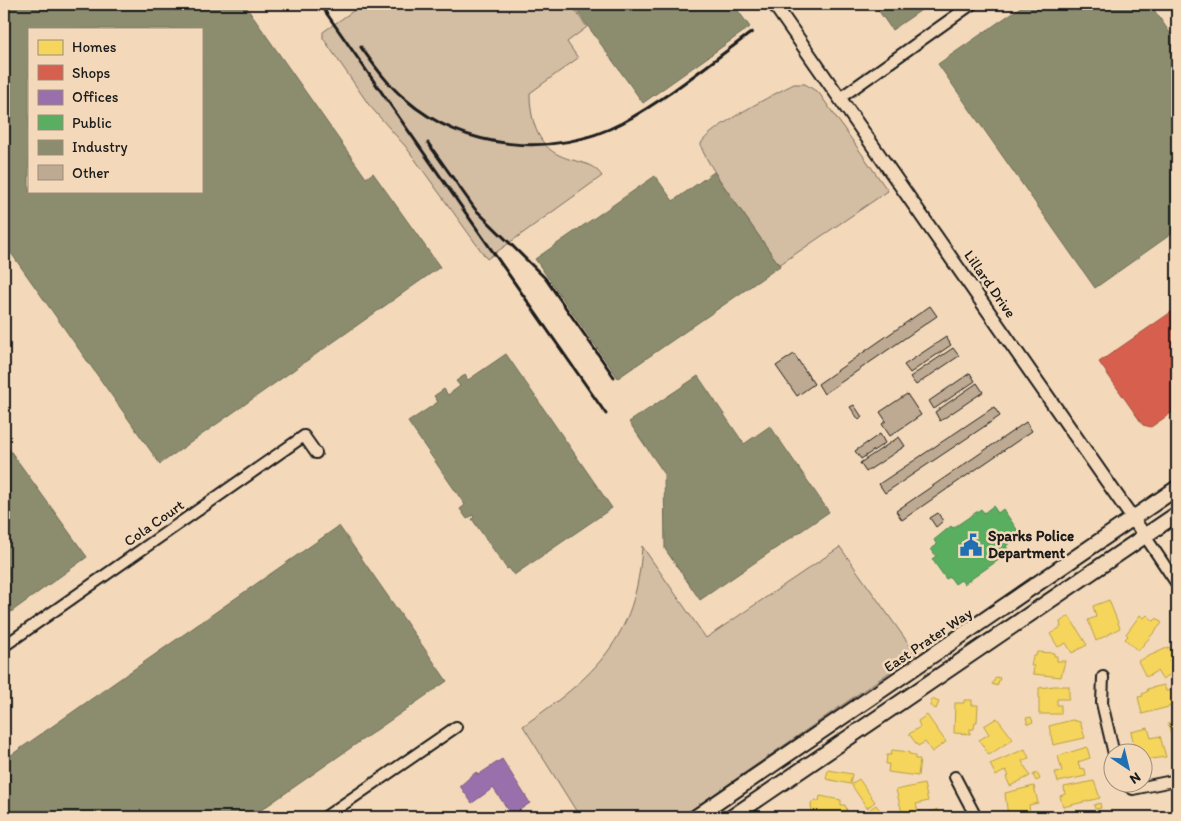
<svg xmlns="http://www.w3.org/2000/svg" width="1181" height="821" font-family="Itim,sans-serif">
<rect width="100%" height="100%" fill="#f3d9ba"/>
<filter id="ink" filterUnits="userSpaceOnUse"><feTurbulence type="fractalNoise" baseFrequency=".02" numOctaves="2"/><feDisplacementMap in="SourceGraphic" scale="10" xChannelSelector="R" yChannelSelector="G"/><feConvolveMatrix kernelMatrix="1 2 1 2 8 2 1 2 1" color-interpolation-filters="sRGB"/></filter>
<g filter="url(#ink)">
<g fill="#d3bda3" stroke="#786c60">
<path d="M363,4H570L587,27L567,42L578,58L530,93C530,116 536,146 561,156C576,163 592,161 602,176L487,259L406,147L369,105L323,38V32Z"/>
<path d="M794,84H805L819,93L888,191L779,265C769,249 698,155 701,144C706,129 778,92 794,84Z"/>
<path d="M642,546L706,638L840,547L916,654L681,817H580L523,726C594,676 637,639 642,546Z"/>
</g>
<g fill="#f6d55c" stroke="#b59e49">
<path d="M1109,600L1120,628L1096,641L1088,620L1096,617L1093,606Z"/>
<path d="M1140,615L1144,618L1147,615L1154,621L1157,618L1162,623L1138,651L1125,639L1128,636L1126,634Z"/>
<path d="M1069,616L1087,645L1072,653L1066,643L1058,647L1050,634L1061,627L1060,622Z"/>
<path d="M1169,647L1174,656L1169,660L1175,672L1162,679L1157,671L1146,677L1138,661Z"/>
<path d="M1037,652L1054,653V656H1057V661H1065L1061,677L1033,674L1034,666H1031L1033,656H1036Z"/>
<path d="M996,677L1000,678L997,686L992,684Z"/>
<path d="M1164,685L1166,691L1176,690L1177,696L1173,698L1176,705L1142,714L1138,697L1143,696L1142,694L1148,691L1147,689Z"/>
<path d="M1054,686H1069V699H1057V705H1061V714H1039V688Z"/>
<path d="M932,699L939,702L936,709L930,706Z"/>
<path d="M964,700H972V705H978L977,722H975L974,729H970V734L954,733L955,703H964Z"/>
<path d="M927,715L946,742L932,752L925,742L918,746L909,734L920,727L918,721Z"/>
<path d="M1031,717L1033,722L1028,724L1026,718Z"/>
<path d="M997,718L1013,739L989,755L979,740L989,734L984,726Z"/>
<path d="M1072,720L1080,722L1085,738L1053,745L1049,726Z"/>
<path d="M1177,721V754L1176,755L1168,723Z"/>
<path d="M1148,728L1151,738L1160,736L1166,757L1144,760V754H1136L1131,732Z"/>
<path d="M1087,747L1090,758L1078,762L1080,768L1085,769L1086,776L1058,782L1055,772L1062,771L1058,756Z"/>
<path d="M1025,749L1029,758L1022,761L1030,776L1010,786L1006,777L1009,776L1006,770L996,776L990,764Z"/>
<path d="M892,750L909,752V754L915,755V759H920L918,776L888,772L889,764H886L887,755H891Z"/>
<path d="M828,770L852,774L850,784L826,779Z"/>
<path d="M1037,773L1040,779L1036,781L1033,775Z"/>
<path d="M859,779L875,802L867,808L851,784Z"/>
<path d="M1094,781L1100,798L1063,807L1060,796L1065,794L1064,787Z"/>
<path d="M924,784L928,801L916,804L918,812L903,816L896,790Z"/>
<path d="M1034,786L1038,803L1029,805L1030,814L1008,817L1005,793Z"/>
<path d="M820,796L841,800V805H845L847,810L844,812L846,817H809L812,814L811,803L815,800L819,801Z"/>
<path d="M1100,803L1101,808L1095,809L1094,805Z"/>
<path d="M876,805L885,817H874L869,810Z"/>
<path d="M937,809L940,817H920Z"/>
<path d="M1104,813L1105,817H1089V816Z"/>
</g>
<path fill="#d6604d" stroke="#9e4c3e" d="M1177,308V409L1151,427L1143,425L1099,362Z"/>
<g fill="#9970ab" stroke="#745780">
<path d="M502,759L530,803L512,815L493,788L472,803L460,786L476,772L478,775Z"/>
<path d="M547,811L551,817H538Z"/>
</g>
<path fill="#5aae61" stroke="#47824c" d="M993,506L998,513L1003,509L1018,531L1008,537L1011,542L1006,546L1010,552L964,584L961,580L955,584L950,577L946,579L932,559L936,556L931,549L937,545L934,540L951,526L953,528L981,509L984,513Z"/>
<g fill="#8c8c6e" stroke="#6a6a55" fill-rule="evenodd">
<path d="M4,4H244L366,178L373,173L440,267L160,464L4,243ZM29,29H201V191H29Z"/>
<path d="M572,4H733L750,27L643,103Z"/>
<path d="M874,4H930L892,30Z"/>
<path d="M1025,4H1150L1177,43V230L1095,288L938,64Z"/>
<path d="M714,172L780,266L618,378L535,259L655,176L673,201Z"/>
<path d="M506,354L612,508L514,575L509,568L507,569L472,519L474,518L473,515L467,519L460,509L465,505L408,422L438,402L434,396L444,389L448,395L460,386L456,381L465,375L468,380Z"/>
<path d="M698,376L744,444L770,426L829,512L700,600L665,549L664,473L629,422Z"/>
<path d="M4,442L87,557L4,617Z"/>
<path d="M339,526L447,681L251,817H4V760Z"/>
</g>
<g fill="#beaa92" stroke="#1c1c1c">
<path d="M930,306L937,316L824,394L818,384Z"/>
<path d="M946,337L951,345L910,373L904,365Z"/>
<path d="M953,348L959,356L916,385L910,377Z"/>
<path d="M794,354L814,384L797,396L776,366Z"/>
<path d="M970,373L975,381L934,409L929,401Z"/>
<path d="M977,383L983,392L940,421L935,412Z"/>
<path d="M907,394L921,415L890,436L882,424L886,421L880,412Z"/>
<path d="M854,405L862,417L859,420L850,407Z"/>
<path d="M994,407L1000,416L885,493L879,484Z"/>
<path d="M1026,422L1032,431L902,520L896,511Z"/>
<path d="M880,434L885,443L861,459L855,451Z"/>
<path d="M899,437L905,446L866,472L860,463Z"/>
<path d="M938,513L943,521L936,527L930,518Z"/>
</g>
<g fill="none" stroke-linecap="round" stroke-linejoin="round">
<defs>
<g id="minor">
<path d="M840,98L972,4"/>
<path d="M1145,536L1177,584"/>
<path d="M4,646L304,436L316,453"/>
<path d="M1103,677L1102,703L1114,754"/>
<path d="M955,777L976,817"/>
<path d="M1125,784L1133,789L1177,780"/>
<path d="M325,817L456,727"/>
</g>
<path id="tertiary" d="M774,4L1145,536"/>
<g id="secondary">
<path d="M696,817L1177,488"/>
<path d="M732,817L1177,514"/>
</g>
</defs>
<use href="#minor" stroke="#1c1c1c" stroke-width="14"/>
<use href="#tertiary" stroke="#1c1c1c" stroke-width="16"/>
<use href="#secondary" stroke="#1c1c1c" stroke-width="18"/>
<use href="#minor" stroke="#f3d9ba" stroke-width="10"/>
<use href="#tertiary" stroke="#f3d9ba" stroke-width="12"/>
<use href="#secondary" stroke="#f3d9ba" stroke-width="14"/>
<g stroke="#1c1c1c" stroke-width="3">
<path d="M320,4L606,414"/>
<path d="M361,47C374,65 387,84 405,99C463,150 554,159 622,123C668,98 710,63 752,32"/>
<path d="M428,143L475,209L545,278L614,377"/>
</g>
</g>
</g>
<defs>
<symbol id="civic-bare" viewBox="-9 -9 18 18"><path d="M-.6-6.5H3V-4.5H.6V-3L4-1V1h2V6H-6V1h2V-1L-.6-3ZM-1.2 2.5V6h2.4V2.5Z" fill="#1f6fb2" stroke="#f3d9ba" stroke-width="2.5" paint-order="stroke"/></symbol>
</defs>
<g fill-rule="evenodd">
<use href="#civic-bare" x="955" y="529" width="32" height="32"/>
</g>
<g text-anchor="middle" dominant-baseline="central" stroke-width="5" stroke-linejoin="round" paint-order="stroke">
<g font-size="15" fill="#1c1c1c" stroke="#f3d9ba">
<text transform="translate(990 284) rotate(55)">Lillard Drive</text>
<text transform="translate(154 523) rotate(-35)">Cola Court</text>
<text transform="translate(928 640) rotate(-34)">East Prater Way</text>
</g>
<g font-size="15" font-weight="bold" fill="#1c1c1c" stroke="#f3d9ba" text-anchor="start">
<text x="988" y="536">Sparks Police<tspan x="988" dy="17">Department</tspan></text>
</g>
</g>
<rect width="1181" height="821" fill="none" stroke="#f3d9ba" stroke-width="20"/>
<rect x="10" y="10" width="1161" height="801" fill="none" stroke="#1c1c1c" stroke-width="2" filter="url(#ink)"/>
<rect x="28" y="28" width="175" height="165" fill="#f3d9ba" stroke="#9d8d7b"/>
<rect x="38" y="40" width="25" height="15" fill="#f6d55c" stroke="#9d8d7b"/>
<text x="72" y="52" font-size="15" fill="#1c1c1c">Homes</text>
<rect x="38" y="65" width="25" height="15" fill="#d6604d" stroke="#9d8d7b"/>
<text x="72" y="78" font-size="15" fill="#1c1c1c">Shops</text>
<rect x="38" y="90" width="25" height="15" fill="#9970ab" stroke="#9d8d7b"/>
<text x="72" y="102" font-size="15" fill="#1c1c1c">Offices</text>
<rect x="38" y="115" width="25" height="15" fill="#5aae61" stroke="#9d8d7b"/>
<text x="72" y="128" font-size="15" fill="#1c1c1c">Public</text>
<rect x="38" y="140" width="25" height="15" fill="#8c8c6e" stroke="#9d8d7b"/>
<text x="72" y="152" font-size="15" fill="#1c1c1c">Industry</text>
<rect x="38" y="165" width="25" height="15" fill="#beaa92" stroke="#9d8d7b"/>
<text x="72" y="178" font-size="15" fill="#1c1c1c">Other</text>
<g transform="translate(1128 768) rotate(145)"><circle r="24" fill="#f3d9ba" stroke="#9d8d7b"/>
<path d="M0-4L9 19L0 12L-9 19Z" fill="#1f6fb2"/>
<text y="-8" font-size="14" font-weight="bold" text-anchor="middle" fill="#1c1c1c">N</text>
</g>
</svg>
